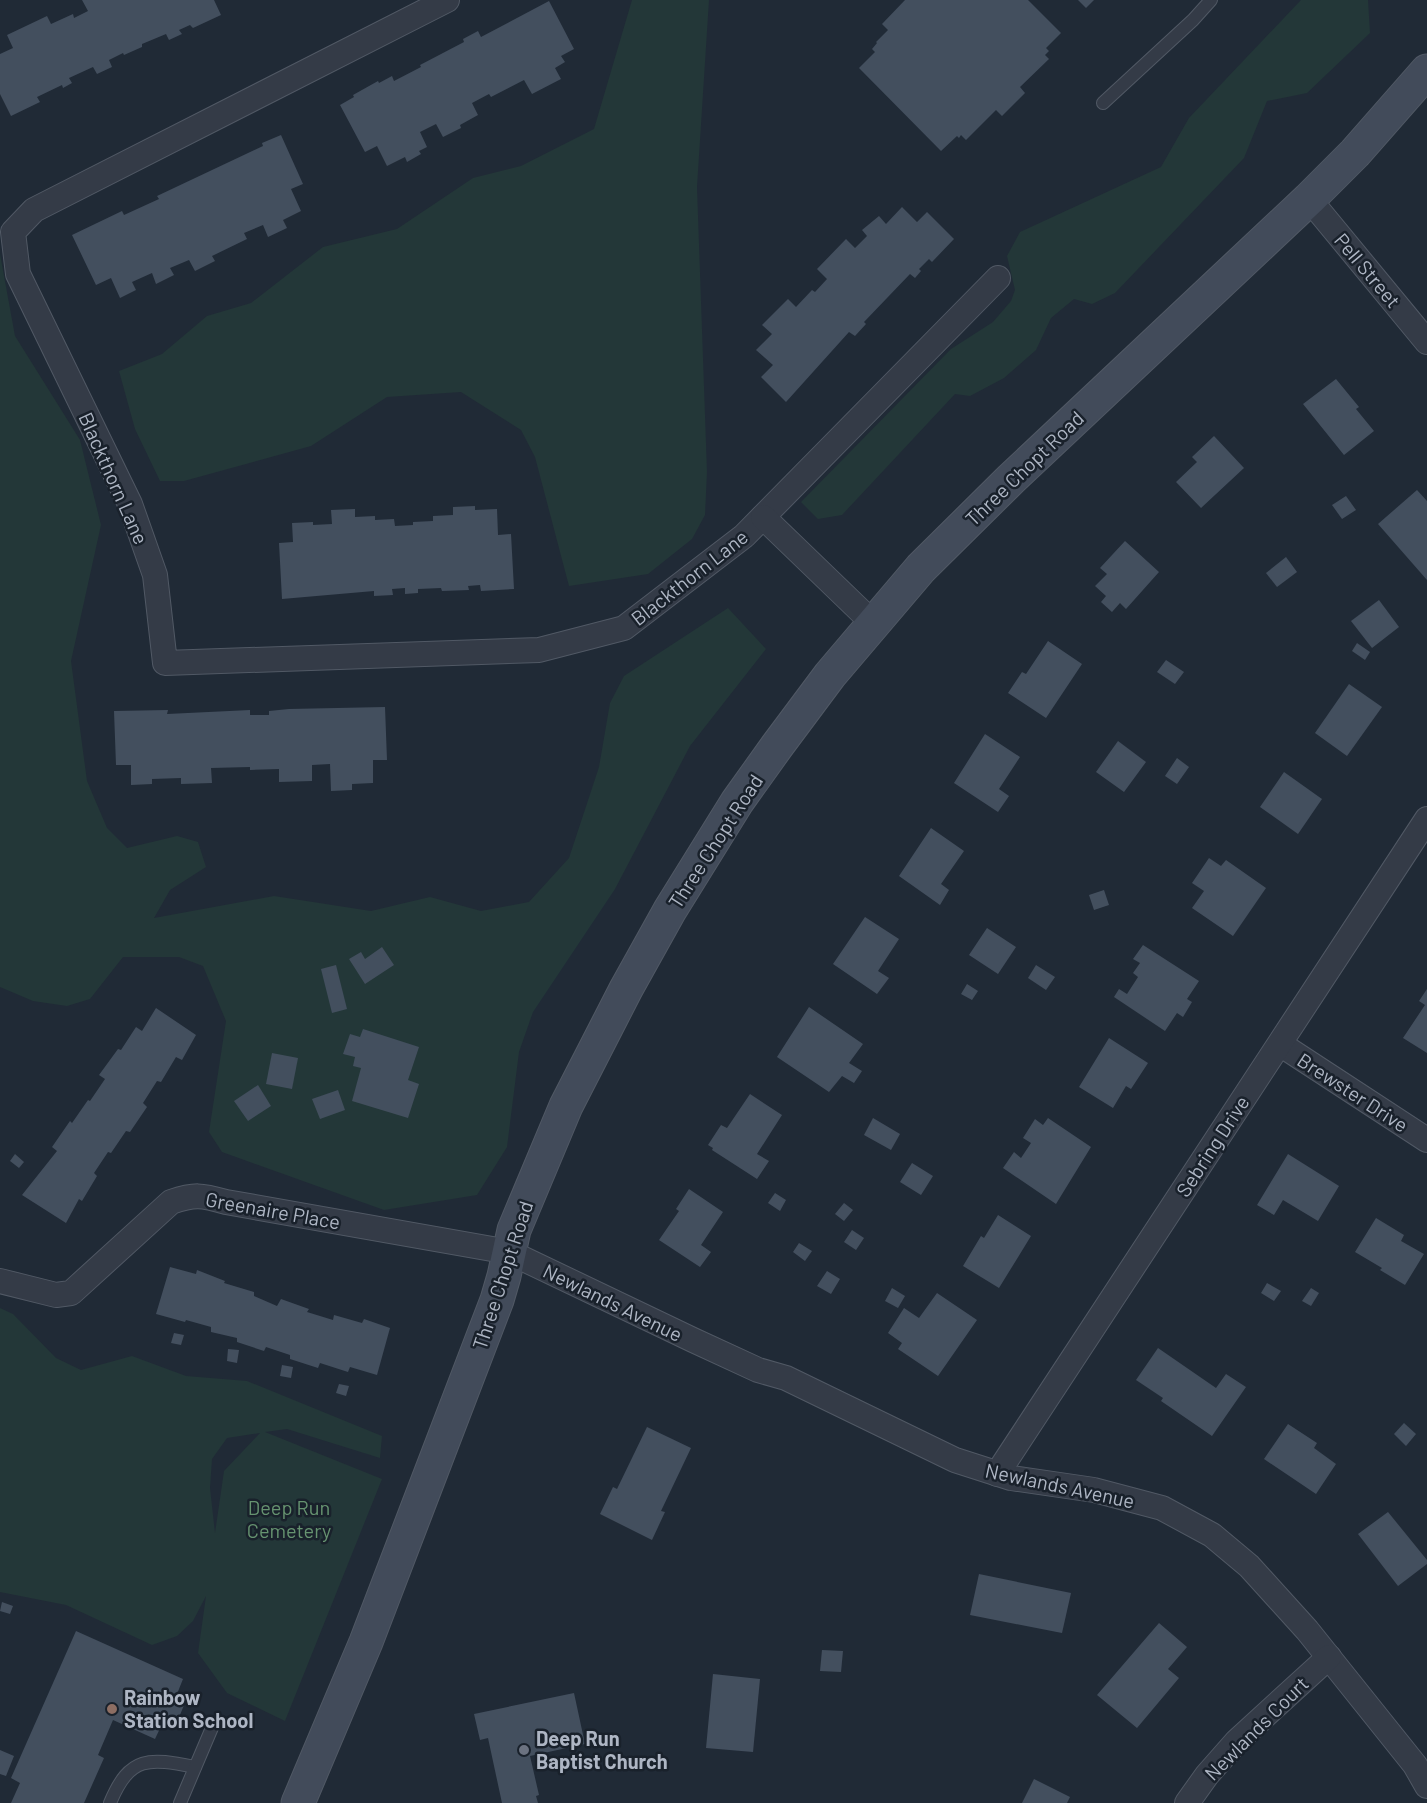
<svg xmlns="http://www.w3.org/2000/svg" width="1427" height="1803" font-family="Barlow,sans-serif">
<rect width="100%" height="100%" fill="#202a36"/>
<g fill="#233738" fill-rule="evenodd">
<path d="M632,0H709L697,187L707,472L705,515L692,539L648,574L569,586L535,457L521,430L461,392L387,397L311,446L184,481H160L135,429L119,371L162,354L207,316L251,303L323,247L397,229L473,178L521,166L594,129Z"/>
<path d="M1301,0H1368L1370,33L1307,93L1267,101L1244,158L1115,293L1092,304L1074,299L1051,318L1036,350L1004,378L970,396L955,394L842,515L818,519L801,502L951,349L993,322L1011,301L1015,290L1007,256L1020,232L1161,167L1189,118Z"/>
<path d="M0,254L15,336L80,440L101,525L71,661L87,781L107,828L127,848L177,836L198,842L206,867L170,890L154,918L274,896L371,911L430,897L481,911L529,902L569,858L599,767L610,703L624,676L728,608L766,649L690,746L615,889L533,1012L519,1052L507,1147L477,1195L384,1210L222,1152L209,1132L226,1021L203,966L179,957H123L90,999L67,1006L33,1001L0,987Z"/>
<path d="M0,1308L13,1314L56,1358L81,1370L132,1356L186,1376L247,1381L382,1436L380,1458L287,1429L265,1432L382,1479L285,1721L227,1693L198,1653L206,1596L193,1621L177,1636L152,1645L66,1605L0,1592ZM260,1433L224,1471L215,1533L210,1488L212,1459L227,1438Z"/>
</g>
<g fill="#434f5e">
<path d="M82,0H214L221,15L193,28L190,25L179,30L182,34L169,40L166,34L142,44V47L124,55L123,53L109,60L112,67L97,74L93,67L69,78L72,83L63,88L62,85L37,97L40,102L11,116L0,94V54L13,48L7,35L47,16L51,24L73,14L74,18L88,11Z"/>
<path d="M905,0H1028L1061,33L1046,48L1049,51L1045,55L1049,59L1020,87L1025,93L1002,116L996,110L966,140L961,135L959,138L957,136L941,151L859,68L875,52L872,49L877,43L876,42L888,30L882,24Z"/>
<path d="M1078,0H1094L1086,8Z"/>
<path d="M549,1L574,49L561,56L565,62L555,68L561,79L532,94L524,80L491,97L489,94L472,103L478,115L460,125L461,128L443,137L436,124L420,132L427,147L419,151L421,154L407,162L405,157L387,166L377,146L365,152L340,105L354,97L353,95L378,81L379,83L392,76L394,81L421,67L420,65L464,42L463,39L478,31L481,37Z"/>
<path d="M281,135L303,184L291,189L301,211L283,220L287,228L268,237L263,225L244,233L247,239L212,256L215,261L195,271L189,260L170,268L174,275L156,284L152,273L132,282L136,290L120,298L111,278L96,285L72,235L122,211L124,215L159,199L157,196L263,146L262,143Z"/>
<path d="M902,207L917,222L927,212L954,239L932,262L929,259L919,269L921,271L915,278L910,274L864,322L866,324L855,336L849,332L786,402L761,377L773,365L756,350L772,334L762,325L788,299L796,307L812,290L815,292L827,279L817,269L846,239L855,248L867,236L862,230L879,216L886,224Z"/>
<path d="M1336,379L1359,407L1356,409L1374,431L1344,455L1303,404Z"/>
<path d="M1214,436L1244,468L1201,508L1176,482L1197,462L1192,457Z"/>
<path d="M1417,490L1427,501V580L1378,524Z"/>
<path d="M1346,496L1356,510L1342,519L1332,505Z"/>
<path d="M475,506V510L497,509L498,535L511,534L514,589L481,591L480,585L468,586L469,590L442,591L441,588L418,589V593L405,594V588L392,589L393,595L374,596V591L282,599L279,543L293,542L292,523L313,522V525L332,524L331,510L355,509V517L375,516V520L394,519L395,526L413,525V522L433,521V516L453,515V507Z"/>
<path d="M1125,541L1159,572L1126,609L1120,603L1112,612L1101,602L1106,596L1095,586L1107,574L1100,568Z"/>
<path d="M1286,557L1297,572L1277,587L1266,573Z"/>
<path d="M1379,600L1399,627L1372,648L1351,621Z"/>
<path d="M1048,641L1082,664L1046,718L1008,693L1022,672L1026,674Z"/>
<path d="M1357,643L1370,652L1365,660L1352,651Z"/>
<path d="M1166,660L1184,672L1175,684L1157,672Z"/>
<path d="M1349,684L1382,707L1347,756L1315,733Z"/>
<path d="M385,707L387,760H373V783L352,784V790L331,791L330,764L312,765V781L279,782V769L250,770V767L211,768L212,783L181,784V778L152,779V784L131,785V765H116L114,711L168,710L167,714L250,710V715H269V711L289,709Z"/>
<path d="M985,734L1020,757L999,789L1009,796L998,812L954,783Z"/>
<path d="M1118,741L1146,762L1124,792L1096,772Z"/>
<path d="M1177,758L1189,767L1177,784L1165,776Z"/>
<path d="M1284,772L1322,799L1298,834L1260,807Z"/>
<path d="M931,828L964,851L941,884L949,890L940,905L899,876Z"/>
<path d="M1209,858L1221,866L1226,860L1266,888L1233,936L1192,908L1204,891L1192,883Z"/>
<path d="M1104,890L1109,905L1094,910L1089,895Z"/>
<path d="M865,917L899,939L878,971L889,978L877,994L833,964Z"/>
<path d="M987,928L1016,947L998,974L969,955Z"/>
<path d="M1143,945L1199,981L1187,999L1192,1002L1183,1017L1177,1013L1165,1031L1114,997L1119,989L1127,994L1138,977L1133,973L1140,963L1133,959Z"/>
<path d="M382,947L394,965L365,984L349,959L361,952L365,959Z"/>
<path d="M336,965L347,1009L332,1013L321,969Z"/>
<path d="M1036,965L1055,977L1046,990L1028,978Z"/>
<path d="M967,984L978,991L972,1000L961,994Z"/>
<path d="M1427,989V1053L1403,1038L1425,1005L1419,1001Z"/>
<path d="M809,1007L863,1044L849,1063L862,1071L854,1083L842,1076L829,1092L777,1057Z"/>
<path d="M156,1008L196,1035L182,1060L176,1057L161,1082L157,1081L143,1103L147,1107L130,1132L126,1131L111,1153L108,1152L94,1173L97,1176L82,1201L79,1199L66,1223L22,1195L57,1151L52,1147L70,1121L72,1123L88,1100L90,1101L105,1079L99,1075L118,1049L121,1050L136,1027L142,1031Z"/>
<path d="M363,1029L419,1047L408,1080L419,1084L408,1118L352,1101L361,1068L353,1066L355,1057L343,1054L350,1034L360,1037Z"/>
<path d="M1109,1038L1148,1063L1131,1089L1126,1086L1113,1108L1079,1087Z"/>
<path d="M272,1053L298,1058L292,1089L266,1084Z"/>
<path d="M258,1085L271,1106L248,1121L234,1101Z"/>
<path d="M338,1090L345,1110L320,1119L312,1099Z"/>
<path d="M750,1094L782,1115L757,1154L769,1161L757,1179L712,1150L713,1148L708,1145L721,1125L727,1128Z"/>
<path d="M873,1118L900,1134L891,1150L864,1135Z"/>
<path d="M1048,1118L1091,1147L1056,1204L1003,1168L1014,1152L1021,1158L1031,1143L1023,1138L1035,1119L1043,1125Z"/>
<path d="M15,1154L24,1162L19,1168L10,1161Z"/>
<path d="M1288,1154L1339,1186L1318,1221L1283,1200L1274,1215L1257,1205Z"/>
<path d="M912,1163L933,1176L921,1195L900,1182Z"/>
<path d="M689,1189L723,1212L701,1245L711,1252L700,1267L659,1240L679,1211L676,1209Z"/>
<path d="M775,1193L786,1200L780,1211L768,1203Z"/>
<path d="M844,1203L853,1210L844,1221L835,1214Z"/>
<path d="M998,1215L1031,1236L999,1288L963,1266L981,1236L984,1238Z"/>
<path d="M1376,1218L1404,1235L1401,1241L1424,1254L1405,1285L1380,1270L1382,1268L1355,1252Z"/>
<path d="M852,1230L864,1238L856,1250L844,1242Z"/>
<path d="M799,1243L812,1251L805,1261L793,1252Z"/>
<path d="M170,1267L196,1274L197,1270L225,1281L224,1283L254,1292V1296L277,1306L281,1299L309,1309L307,1312L333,1320L334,1315L362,1323L364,1319L390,1328L377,1375L350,1367L348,1372L320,1363L318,1368L290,1359V1355L266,1347L264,1351L237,1342V1338L211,1332V1327L186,1320L185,1322L156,1314Z"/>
<path d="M827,1271L840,1279L831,1294L817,1286Z"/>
<path d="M1267,1283L1281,1291L1274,1301L1261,1293Z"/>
<path d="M892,1288L905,1296L898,1308L885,1301Z"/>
<path d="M1311,1288L1319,1293L1311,1306L1302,1301Z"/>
<path d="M937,1293L977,1320L938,1376L898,1349L902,1343L888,1333L904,1308L919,1318Z"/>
<path d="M174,1333L184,1335L181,1345L171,1343Z"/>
<path d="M1158,1348L1216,1388L1226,1374L1246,1387L1212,1436L1161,1401L1163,1398L1136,1380Z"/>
<path d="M228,1349L239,1350L237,1363L227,1361Z"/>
<path d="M282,1365L293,1367L291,1378L280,1376Z"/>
<path d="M339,1384L349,1386L346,1396L336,1393Z"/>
<path d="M1404,1423L1416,1434L1406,1446L1394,1434Z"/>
<path d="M1288,1424L1317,1443L1314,1448L1336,1464L1316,1494L1264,1459Z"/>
<path d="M647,1427L691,1448L661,1511L665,1512L652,1540L600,1514L613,1487L617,1489Z"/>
<path d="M1388,1512L1427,1560V1564L1398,1586L1358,1534Z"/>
<path d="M979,1574L1071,1593L1062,1633L970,1615Z"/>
<path d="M2,1602L13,1606L10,1614L0,1611Z"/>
<path d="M1159,1623L1187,1647L1168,1669L1179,1678L1137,1728L1097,1695Z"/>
<path d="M76,1631L183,1679L177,1694L187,1698L175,1727L163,1722L155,1739L113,1720L98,1755L104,1758L84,1803H11L20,1783L11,1778Z"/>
<path d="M822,1650L843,1651L841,1672L820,1671Z"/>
<path d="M713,1674L760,1679L753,1752L706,1748Z"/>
<path d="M574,1693L585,1744L530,1756L539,1795L536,1796L538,1803H502L488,1738L480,1740L474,1714Z"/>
<path d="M0,1750L14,1756L6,1776L0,1774Z"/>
<path d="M1034,1779L1070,1797L1067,1803H1022Z"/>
</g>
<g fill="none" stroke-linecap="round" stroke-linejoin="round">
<defs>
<g id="lane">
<path d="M1103,103L1193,20L1211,0"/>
<path d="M110,1803C130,1755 149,1758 195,1767"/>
<path d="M180,1803L214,1723"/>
</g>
<g id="street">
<path d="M447,0L34,210L13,232L18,274L130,504L155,575L165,663L539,650L624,628L744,536L998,278"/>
<path d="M1309,199L1427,342"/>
<path d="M763,517L874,624"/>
<path d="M1280,1044L1427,1140"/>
<path d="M0,1281L56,1295L71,1293L171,1202C195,1194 201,1195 226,1202L509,1252L693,1340L758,1370L786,1378L955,1460L1011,1478L1094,1490L1162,1508L1212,1535L1249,1566L1307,1630L1415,1765L1427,1786"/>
<path d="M997,1474L1427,819"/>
<path d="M1187,1803L1207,1775L1237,1741L1329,1657"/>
</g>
<path id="secondary" d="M298,1803L366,1642L497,1300L504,1276L514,1230L566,1106L626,989L670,910L737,802L777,746L830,675L921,568L1011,479L1309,199L1355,153L1427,71"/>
</defs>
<use href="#lane" stroke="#515965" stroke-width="14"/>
<use href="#street" stroke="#515965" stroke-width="26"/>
<use href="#secondary" stroke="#515965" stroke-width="35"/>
<use href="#lane" stroke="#343b47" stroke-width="12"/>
<use href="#street" stroke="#343b47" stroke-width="24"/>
<use href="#secondary" stroke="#424b5a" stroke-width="33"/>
</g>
<circle fill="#8d6e63" stroke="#19212b" stroke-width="2" cx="112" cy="1709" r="6"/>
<circle fill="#6b7280" stroke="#19212b" stroke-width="2" cx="524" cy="1750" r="6"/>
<g text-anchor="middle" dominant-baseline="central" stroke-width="5" stroke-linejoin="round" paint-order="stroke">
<g font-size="20" fill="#aeb6c4" stroke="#19212b">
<text transform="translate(1368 270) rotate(50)">Pell Street</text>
<text transform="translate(1024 468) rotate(-44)">Three Chopt Road</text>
<text transform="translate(114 478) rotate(66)">Blackthorn Lane</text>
<text transform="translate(689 577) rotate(-38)">Blackthorn Lane</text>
<text transform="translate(715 841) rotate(-57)">Three Chopt Road</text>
<text transform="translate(1353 1092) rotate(33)">Brewster Drive</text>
<text transform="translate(1212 1146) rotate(-57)">Sebring Drive</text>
<text transform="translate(273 1210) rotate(10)">Greenaire Place</text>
<text transform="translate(502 1275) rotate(-72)">Three Chopt Road</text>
<text transform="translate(613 1302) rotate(26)">Newlands Avenue</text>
<text transform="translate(1060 1485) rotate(12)">Newlands Avenue</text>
<text transform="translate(1256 1728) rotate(-45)">Newlands Court</text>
</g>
<g font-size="20" fill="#669370" stroke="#19212b">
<text x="289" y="1507">Deep Run<tspan x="289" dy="23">Cemetery</tspan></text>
</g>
<g font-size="20" font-weight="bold" fill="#aeb6c4" stroke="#19212b" text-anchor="start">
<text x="124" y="1697">Rainbow<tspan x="124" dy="23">Station School</tspan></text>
<text x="536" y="1738">Deep Run<tspan x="536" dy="23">Baptist Church</tspan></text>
</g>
</g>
</svg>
